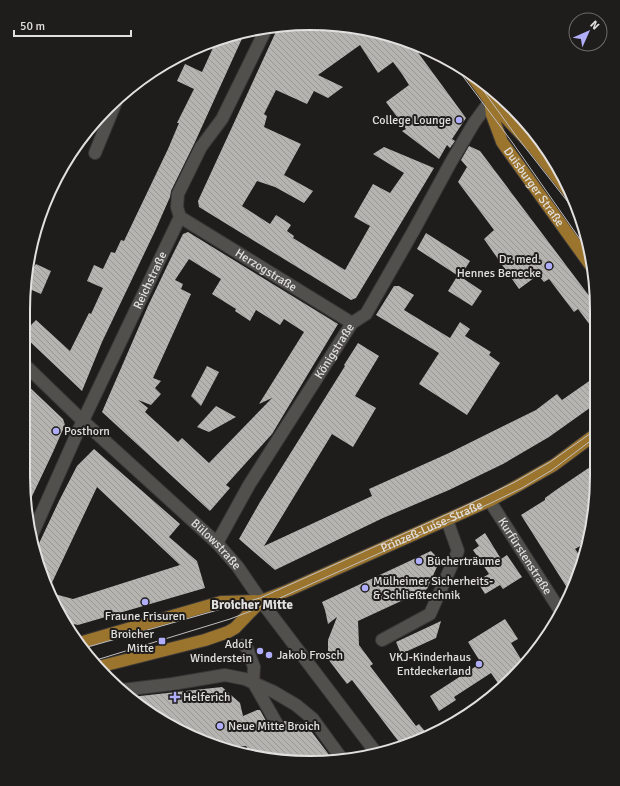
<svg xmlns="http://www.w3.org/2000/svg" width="620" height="786" font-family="Signika,sans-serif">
<defs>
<pattern id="building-back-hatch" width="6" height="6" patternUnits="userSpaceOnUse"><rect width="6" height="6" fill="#b6b4b0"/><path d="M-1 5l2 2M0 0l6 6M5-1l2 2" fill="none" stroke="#9a9895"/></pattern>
</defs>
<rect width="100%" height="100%" fill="#1f1d1b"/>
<g fill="url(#building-back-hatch)" fill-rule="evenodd">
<path d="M329,24L384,33L411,43L466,118L452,139L455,141L450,148L447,145L439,159L402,131L406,129L386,102L409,85L402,74L393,62L378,73L360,45L318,75L343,87L328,98L314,91L307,104L276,90L264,114L267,116L264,127L301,144L284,175L313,191L304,203L275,187L257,181L242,206L270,224L276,215L284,220L291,225L287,231L294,236L293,238L345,270L370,226L354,217L373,184L390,193L404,173L373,154L384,147L434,168L356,298L351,300L199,207L198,201L279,25Z"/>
<path d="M245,32L195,142L171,191L170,197L155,231L102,342L82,391L23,335V333L36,320L70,351L89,313L91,314L103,288L87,281L94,265L103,269L111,252L115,253L121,240L124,241L168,149L179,123H177L194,89L177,81L185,64L202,72L217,39Z"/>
<path d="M469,146L480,151L596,305V333L578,309L574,312L549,279L544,282L538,275L519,289L484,239L494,230L458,182L467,167L461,160Z"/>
<path d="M188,232L338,324L272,434L226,485L230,488L210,511L102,412L148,306L170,260L183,234ZM189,259L221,279L212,294L236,309L235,311L250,321L256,310L280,325L284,319L304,332L259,404L272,398L209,463L182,438L178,442L145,412L148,408L138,400L151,405L161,394L155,388L161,381L153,378L191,294L181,289L183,284L175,280Z"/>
<path d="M426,233L470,261L460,277L417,249Z"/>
<path d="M36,264L51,271L41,294L25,287L26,279Z"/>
<path d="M458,275L482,291L472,306L448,291Z"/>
<path d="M394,286H399L414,295L404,310L450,338L460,322L470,329L465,336L491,352L489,355L500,363L467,415L419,384L439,353L376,315Z"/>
<path d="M358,343L379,356L355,396L376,408L353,447L332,434L264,546L372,496L369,489L449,453L536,410L557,394L562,400L595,377L594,405L549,437L503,464L449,490L383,518L275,570L239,539L260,502L345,366L344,365Z"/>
<path d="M207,366L219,372L201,406L191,396Z"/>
<path d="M23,381L63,419L65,425L53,452L27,507L23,476V445L31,427L23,420Z"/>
<path d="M216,406L236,417L209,432L197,427Z"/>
<path d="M94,449L180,524L169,537L197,561L205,588L78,625L64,622L51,593L73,599L180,565L97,487L49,589L34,554L59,501L77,466Z"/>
<path d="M593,465L592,532L589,541L575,549L583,560L575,586L571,594L521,515L545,500V498L556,490Z"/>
<path d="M485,533L501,559L507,555L522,577L503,589L500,585L485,594L477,581L489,574L473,550L479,546L475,540Z"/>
<path d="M431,551L440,560L427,589L358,621L359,645L373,664L370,666L416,726L419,724L428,735L402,746L352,680L347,684L328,659V640L337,617L328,624L325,610L322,602Z"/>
<path d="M505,619L518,639L511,643L524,664L502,689L491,673L454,697L456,700L439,711L430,696L481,663L468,642Z"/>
<path d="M441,621L436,638L401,654L396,642Z"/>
<path d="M222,687L240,703L243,716L257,710H260L270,728L274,731H277L283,728L284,724V721L305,723L333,760L310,763L253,755L246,746L224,748L167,725L131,697Z"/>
</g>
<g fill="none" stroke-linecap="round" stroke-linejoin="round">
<defs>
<g id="minor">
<path d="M95,153L118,97"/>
<path id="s1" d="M180,217L352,323"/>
<path id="s2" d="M23,363L83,421L217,543L238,567L264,605L377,754"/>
<path id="s3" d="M491,500V503L561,612"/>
<path id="s4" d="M31,537L79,429L180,217L177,207L178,194L201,147L222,119L267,27"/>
<path id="s5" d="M217,543L249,485L352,323L366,314L414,230L451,162L474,123L490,101"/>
<path d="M382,640L430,614L458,551L448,523L446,520"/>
<path d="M244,645L247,648L254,667L253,682L277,724"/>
<path d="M122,690L172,684L225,675L245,679L274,692L296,705L313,719L342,759"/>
</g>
<g id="major">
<path d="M469,72L490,101L534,148L572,196"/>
<path id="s6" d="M490,101L492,115L502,142L591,266"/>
<path id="s7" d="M79,643L221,602L261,601L289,590L491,500L517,486L554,465L593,436"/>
<path d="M98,667L205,640L228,632L235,628L261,601"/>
</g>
</defs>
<use href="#minor" stroke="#393736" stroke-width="14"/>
<use href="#major" stroke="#393736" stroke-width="14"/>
<use href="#minor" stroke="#52504d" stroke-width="12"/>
<use href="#major" stroke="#9b742e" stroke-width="12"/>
<g stroke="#c1bfbe" stroke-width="1">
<path d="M453,63L512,142L589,252"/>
<path d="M472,75L517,137L582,220"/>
<path d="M84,648L260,598L459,509L515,482L550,462L594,431"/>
<path d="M93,661L230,619L251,611L491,503L522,488L552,470L593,439"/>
</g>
</g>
<g fill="#b0aefa" stroke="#1f1d1b" stroke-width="1.5">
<circle cx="459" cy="120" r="4"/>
<circle cx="549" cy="266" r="4"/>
<circle cx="56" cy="431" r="4"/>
<circle cx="419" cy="561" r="4"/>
<circle cx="365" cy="588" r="4"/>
<circle cx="145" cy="602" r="4"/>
<rect x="158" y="637" width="8" height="8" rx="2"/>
<circle cx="260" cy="651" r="4"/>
<circle cx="269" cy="655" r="4"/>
<circle cx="479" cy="664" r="4"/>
<path d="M173 691h4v4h4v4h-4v4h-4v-4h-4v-4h4z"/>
<circle cx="220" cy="726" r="4"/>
</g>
<g text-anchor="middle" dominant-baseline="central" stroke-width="4" stroke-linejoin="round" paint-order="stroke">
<g font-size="12" fill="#e2e0df" stroke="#1f1d1b" text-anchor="start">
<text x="451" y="120" text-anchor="end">College Lounge</text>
<text x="541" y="259" text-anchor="end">Dr. med.<tspan x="541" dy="14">Hennes Benecke</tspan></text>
<text x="64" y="431">Posthorn</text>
<text x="427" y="561">Bücherträume</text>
<text x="373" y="581">Mülheimer Sicherheits-<tspan x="373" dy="14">&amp; Schließtechnik</tspan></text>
<text x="145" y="616" text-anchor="middle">Fraune Frisuren</text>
<text x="154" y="634" text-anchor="end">Broicher<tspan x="154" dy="14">Mitte</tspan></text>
<text x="252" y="644" text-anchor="end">Adolf<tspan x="252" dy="14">Winderstein</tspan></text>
<text x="277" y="655">Jakob Frosch</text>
<text x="471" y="657" text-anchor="end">VKJ-Kinderhaus<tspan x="471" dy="14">Entdeckerland</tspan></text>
<text x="183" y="697">Helferich</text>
<text x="228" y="726">Neue Mitte Broich</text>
</g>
<g font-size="12" fill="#e2e0df" stroke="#1f1d1b">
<text stroke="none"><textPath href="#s6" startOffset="98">Duisburger Straße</textPath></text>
<text stroke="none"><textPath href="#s1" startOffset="101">Herzogstraße</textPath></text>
<text stroke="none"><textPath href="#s4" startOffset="283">Reichstraße</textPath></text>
<text stroke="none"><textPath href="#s5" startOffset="225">Königstraße</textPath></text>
<text stroke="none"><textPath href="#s7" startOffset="374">Prinzeß-Luise-Straße</textPath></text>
<text stroke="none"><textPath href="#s2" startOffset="265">Bülowstraße</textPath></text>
<text stroke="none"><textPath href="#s3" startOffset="66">Kurfürstenstraße</textPath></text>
</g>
<g font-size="13" font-weight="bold" fill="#e2e0df" stroke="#1f1d1b">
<text x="252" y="605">Broicher Mitte</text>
</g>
</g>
<path d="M0 0H620V786H0ZM310 30H310A280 280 0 0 1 590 310V476A280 280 0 0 1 310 756H310A280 280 0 0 1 30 476V310A280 280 0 0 1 310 30Z" fill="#1f1d1b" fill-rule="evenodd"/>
<path fill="none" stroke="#e2e0df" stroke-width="2" d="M310 30H310A280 280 0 0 1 590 310V476A280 280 0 0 1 310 756H310A280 280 0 0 1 30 476V310A280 280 0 0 1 310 30Z"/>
<g transform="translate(588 32) rotate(45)"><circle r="19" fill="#1f1d1b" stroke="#6d6b69"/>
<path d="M0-3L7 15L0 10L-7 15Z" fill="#b0aefa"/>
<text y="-6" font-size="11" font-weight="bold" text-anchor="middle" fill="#e2e0df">N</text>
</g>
<path d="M14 30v6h117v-6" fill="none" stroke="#e2e0df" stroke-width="2"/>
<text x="20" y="30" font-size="12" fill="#e2e0df" stroke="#1f1d1b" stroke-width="3" paint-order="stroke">50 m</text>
</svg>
